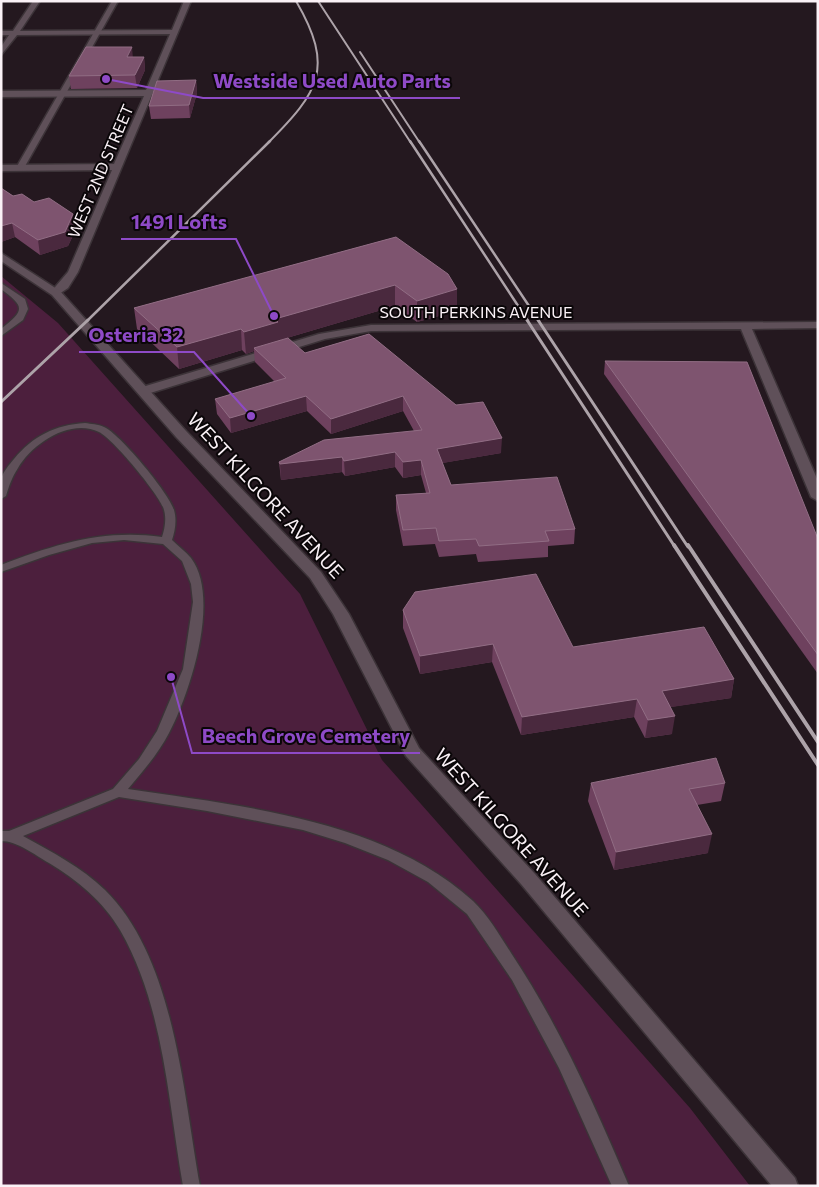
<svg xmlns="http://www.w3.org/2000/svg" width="819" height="1187" font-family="Commissioner,sans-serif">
<rect width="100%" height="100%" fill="#24181f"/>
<path fill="#4c1f3d" d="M1,276L58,323L300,594L382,760L690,1108L750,1186H1Z"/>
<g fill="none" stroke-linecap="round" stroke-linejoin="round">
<defs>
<g id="service">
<path d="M112,1H118L24,168L18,169L16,168Z"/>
<path d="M1,283L25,299L28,309L23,320L1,336V329C25,310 25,307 1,289Z"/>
<path d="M85,423C91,424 98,424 104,427C119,433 169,493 174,510C177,520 175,531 172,540C178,546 186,552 191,558C221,598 190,693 169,733C158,754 143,771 128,789C242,806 384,820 473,901C488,915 500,936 511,953C559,1025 595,1106 629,1186H612L559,1068L512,980L467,914L428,882L388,860L345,843L303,830L207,811L119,797L23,836C52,852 81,867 105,890C175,959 183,1093 200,1186H183C168,1101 164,1006 120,930C103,901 77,880 49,863C35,855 17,841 1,841V831H9L113,789L139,759L157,731L183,669L193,602L191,584L182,561L163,544L124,540L92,543L49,555L1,572V565C56,544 103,529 162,537C165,528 167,517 163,507C156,491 114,440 99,432C70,418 32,444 18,468C12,477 9,486 6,496L1,499C1,493 0,485 1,479C3,472 9,465 14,459C33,436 55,425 85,423Z"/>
</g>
<g id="minor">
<path d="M33,1H40L20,31L172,30L184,1H191L78,272L68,288L56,296L50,293L68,272L112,170L1,171V165L114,164L144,96L1,97V91L146,90L170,34L17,35L1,55V47L9,35H1V31H13Z"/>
<path d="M818,322V328L752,329L818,481V501L811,497L741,329L371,331L325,339L147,394H139L137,391L139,388L319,334L371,325Z"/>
</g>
<path id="secondary" d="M1,253L60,291L186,431L321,572L349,614L419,748L535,874L795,1178L798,1186H772L521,884L406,756L333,614L310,578L176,437L52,295L1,261Z"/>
</defs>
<use href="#service" stroke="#3c3338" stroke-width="3"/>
<use href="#minor" stroke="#3c3338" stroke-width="3"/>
<use href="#secondary" stroke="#3c3338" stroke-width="3"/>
<use href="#service" fill="#5f5059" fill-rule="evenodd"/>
<use href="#minor" fill="#5f5059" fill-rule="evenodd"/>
<use href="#secondary" fill="#5f5059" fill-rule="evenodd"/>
<g stroke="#ada3a9" stroke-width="2">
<path d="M318,1L411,143"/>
<path d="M360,52L420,143"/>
<path d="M268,143C319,92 335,68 296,1"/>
</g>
<g stroke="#ada3a9" stroke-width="2.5">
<path d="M410,141L528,321"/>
<path d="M419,141L539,321"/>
<path d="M87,321L270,141"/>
</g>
<g stroke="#ada3a9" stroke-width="3">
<path d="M527,320L675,547"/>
<path d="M538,320L688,547"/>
<path d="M1,402L88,320"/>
</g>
<g stroke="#ada3a9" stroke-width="4">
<path d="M674,545L818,765"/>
<path d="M688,545L818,742"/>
</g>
</g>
<g fill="#6e415e">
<path d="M133,57H144L145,70L137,88L71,89L69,76Z"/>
<path d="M196,80L197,93L190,118L151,119L149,106Z"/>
<path d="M1,188L13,196L76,229L68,246L40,255L15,237L1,242Z"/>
<path d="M396,237L457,311L417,322L395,306L280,340L305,353L369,334L501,453L442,463L451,485L575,529L574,544L548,546V557L478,562L476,554L439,557L435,544L403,546L396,510V495L426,493L421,475L403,478L395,467L345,476L342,472L281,480L279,462L414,431L403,411L331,434L307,411L231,433L217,414L215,399L275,382L255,362L254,351L246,354L242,350L179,369L137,329L134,308Z"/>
<path d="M605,361L818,539V674L604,374Z"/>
<path d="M403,610L573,647L734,679L731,698L670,707L672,734L645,738L634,717L521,735L492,662L420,674L403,628Z"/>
<path d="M591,783H725L721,801L697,805L708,853L614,870L588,801Z"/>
</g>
<g fill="#4a293e">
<path d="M132,47L133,59L127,57Z"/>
<path d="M144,57L145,70L137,88L135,75Z"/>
<path d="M196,80L197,93L190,118L189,105Z"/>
<path d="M73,214L76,229L68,246L40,255L38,240Z"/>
<path d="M12,223L15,237L1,242V226Z"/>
<path d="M395,285V306L280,340V344L254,348V351L246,354L244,332L275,319Z"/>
<path d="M457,289V311L417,322V301Z"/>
<path d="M241,329L242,350L179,369L177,347Z"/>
<path d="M306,396L307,411L231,433L230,418Z"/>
<path d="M403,396V411L331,434V419Z"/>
<path d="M502,438L501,453L437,464V449Z"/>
<path d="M395,452V467L345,476L344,461Z"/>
<path d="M342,457V472L281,480L280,464Z"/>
<path d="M421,460V475L403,478V462Z"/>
<path d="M493,644L492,662L420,674V656Z"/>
<path d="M734,679L731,698L659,709L662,691Z"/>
<path d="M637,699L634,717L521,735L522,717Z"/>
<path d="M675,716L672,734L645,738L648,720Z"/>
<path d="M712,834L708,853L614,870L616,852Z"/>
</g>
<g fill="#7e546f" stroke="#916d84">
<path d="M86,47H132L127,57H144L135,75L69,76Z"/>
<path d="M196,80L189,105L149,106L157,81Z"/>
<path d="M1,188L13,196L22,194L34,202L49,198L73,214L65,232L38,240L12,223L1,226Z"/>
<path d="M396,237L448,274L457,289L417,301L395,285L275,319L278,322L244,332L241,329L177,347L134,308Z"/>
<path d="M369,334L456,405L483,402L502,438L437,449L451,485L557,477L575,529L545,531L549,541L479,546L476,539L439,541L436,528L403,530L396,495L430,493L421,460L403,462L395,452L344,461L342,457L280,464L279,462L324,440L422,430L403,396L331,419L306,396L230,418L215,399L286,378L254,348L288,338L305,353Z"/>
<path d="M605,361L747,362L818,539V655Z"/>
<path d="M536,574L573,647L704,627L734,679L662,691L675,716L648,720L637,699L522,717L493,644L420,656L403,610L415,592Z"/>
<path d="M716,758L725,783L689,789L712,834L616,852L591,783Z"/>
</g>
<g text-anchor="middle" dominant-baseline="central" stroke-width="4" stroke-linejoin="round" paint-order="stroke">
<g font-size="16" fill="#faf1f6" stroke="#0a0608">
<text transform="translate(100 171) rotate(-67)">WEST 2ND STREET</text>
<text x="476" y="311">SOUTH PERKINS AVENUE</text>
</g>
<g font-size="19" fill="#faf1f6" stroke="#0a0608">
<text transform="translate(266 495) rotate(47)">WEST KILGORE AVENUE</text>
<text transform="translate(512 832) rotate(48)">WEST KILGORE AVENUE</text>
</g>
</g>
<path fill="none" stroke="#8e4ac7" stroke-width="2" d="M106 79L203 98H460M274 316L236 239H121M251 416L194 352H79M171 677L192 753H420"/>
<g fill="#8e4ac7" stroke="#0a0608" stroke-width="2">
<circle cx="106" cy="79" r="5"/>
<circle cx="274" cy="316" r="5"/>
<circle cx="251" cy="416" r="5"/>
<circle cx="171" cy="677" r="5"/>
</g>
<g font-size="20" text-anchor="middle" font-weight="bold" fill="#8e4ac7" stroke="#0a0608" stroke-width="4" stroke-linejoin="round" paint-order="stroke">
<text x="332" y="88">Westside Used Auto Parts</text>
<text x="179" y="229">1491 Lofts</text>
<text x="136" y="342">Osteria 32</text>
<text x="306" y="743">Beech Grove Cemetery</text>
</g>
<rect width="819" height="1187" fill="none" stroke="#faf1f6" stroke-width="5"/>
</svg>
